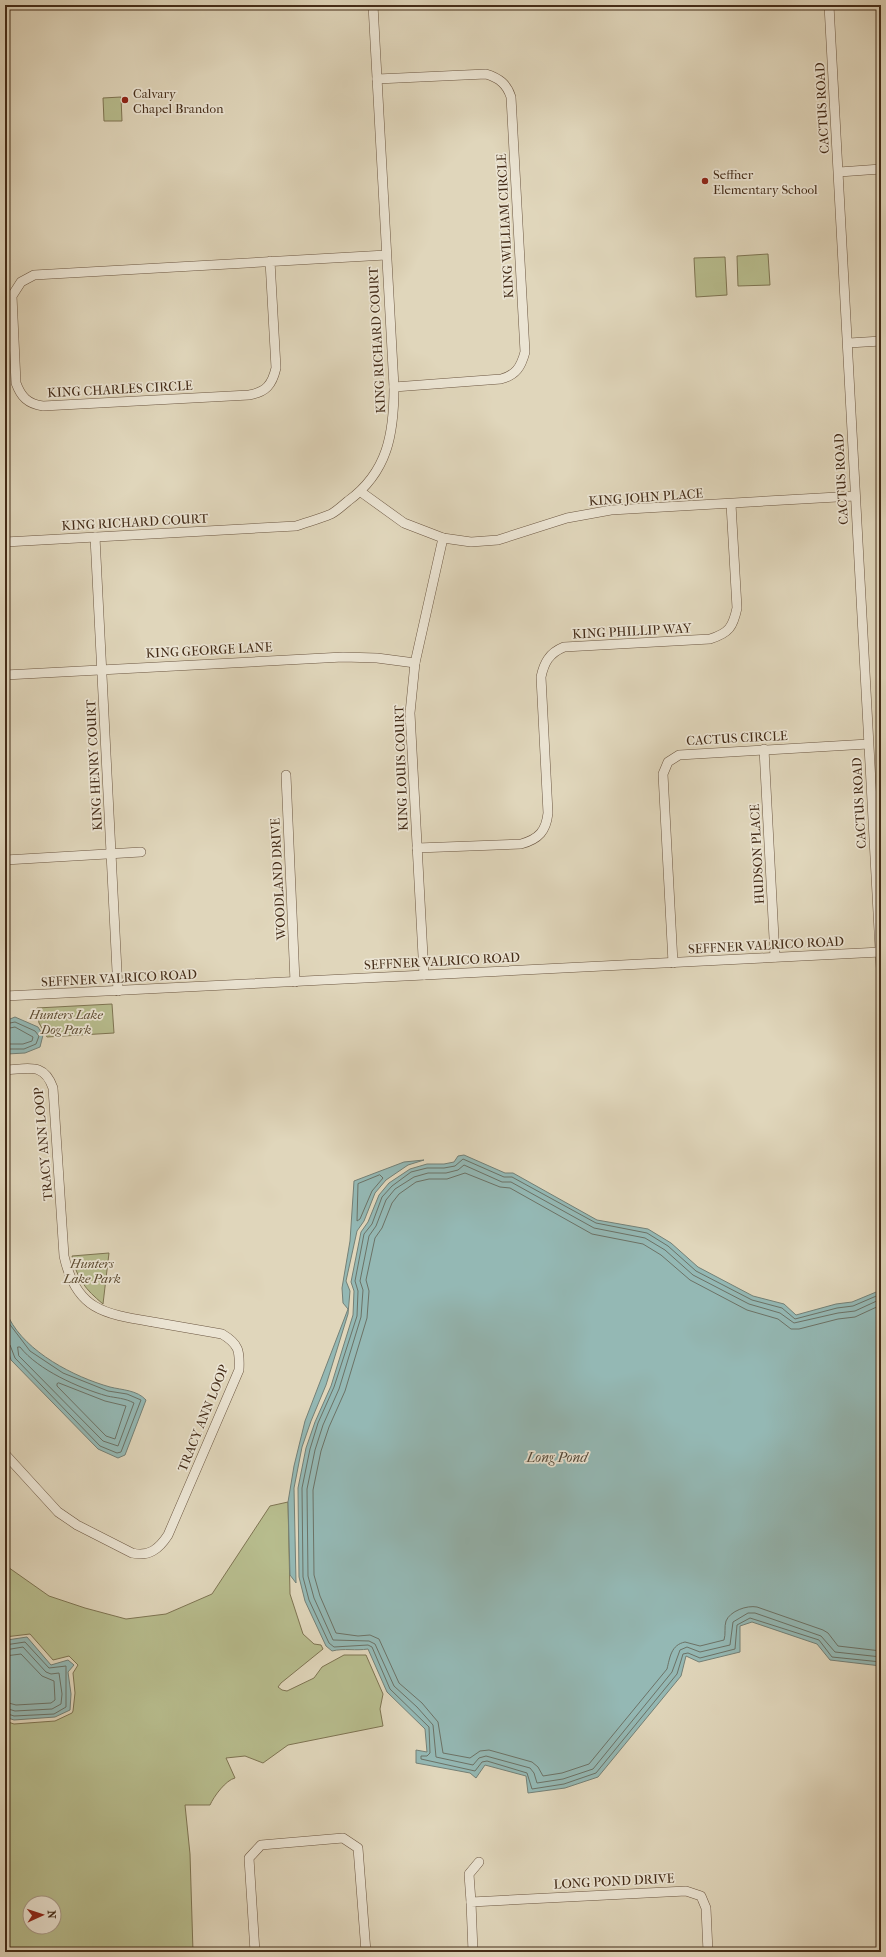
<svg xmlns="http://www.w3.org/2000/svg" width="886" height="1957" font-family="'IM FELL French Canon',serif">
<rect width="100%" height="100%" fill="#e0d6bb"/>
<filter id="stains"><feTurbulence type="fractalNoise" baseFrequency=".005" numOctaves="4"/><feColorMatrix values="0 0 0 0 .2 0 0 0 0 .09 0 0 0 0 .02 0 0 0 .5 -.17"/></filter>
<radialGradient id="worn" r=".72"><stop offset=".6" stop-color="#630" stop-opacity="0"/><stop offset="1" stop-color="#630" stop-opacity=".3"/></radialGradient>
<g fill="#b7bc8d" stroke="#7e7452" fill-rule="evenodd">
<path d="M121,97L122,121H104L103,98Z"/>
<path d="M768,254L770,285L738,286L737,256Z"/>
<path d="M725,257L727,295L696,297L694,258Z"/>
<path d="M112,1004L114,1033L47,1037L39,1023L37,1008Z"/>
<path d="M109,1253L103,1304C85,1289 77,1279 72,1256Z"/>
<path d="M288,1502L290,1594L303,1634L314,1644L321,1645L323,1649L281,1683L278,1687L282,1690L287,1691L314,1678L322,1667L344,1655H366L383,1694L380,1709L383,1726L288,1745L263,1763L245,1756L226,1758L235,1778C226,1780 214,1796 210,1805H185L190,1854L193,1952H5V1721L14,1724L55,1721L72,1713L73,1711L75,1693L73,1673L78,1665L69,1656L53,1660L30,1634L5,1637V1565L49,1596L85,1608L126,1619L166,1614L212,1594L270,1506ZM30,1903H54V1927H30Z"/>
</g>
<g fill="#94b8b4" stroke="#748076">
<path d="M15,1017L38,1027L43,1035L40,1047L25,1053L7,1054L5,1021Z"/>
<path d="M464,1155L505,1173H513L597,1220L648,1229L671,1243L698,1267L753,1296L784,1304L796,1315L836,1304L852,1302L881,1290V1666L830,1660L817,1644L752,1622L740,1626V1652L699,1662L686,1656L681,1676L598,1777L565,1788L528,1793L526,1776L485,1765L476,1778L470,1773L416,1763V1750L427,1752L425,1729L387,1692L368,1649C356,1651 344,1648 332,1651L326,1646L305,1601L299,1577L298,1488L306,1448L315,1422L331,1386L353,1315L354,1291L351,1282L361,1232L368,1222L379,1195L389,1183L410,1169L427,1164H444L454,1162L458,1156Z"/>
<path d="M424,1160L408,1165L386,1180L375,1193L364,1221L357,1231L346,1281L350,1291L348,1314L326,1385L311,1421L302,1447L294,1488L296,1583L290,1575L288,1502L294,1466L305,1421L348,1309L343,1303L342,1288L350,1241L354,1181L404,1162Z"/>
<path d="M5,1288C6,1296 5,1310 9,1318C26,1352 74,1377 110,1387C122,1390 137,1390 146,1400L125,1455L118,1458L98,1449L11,1360L5,1340Z"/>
<path d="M27,1637L51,1665L68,1660L74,1665L68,1672L71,1694L70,1710L55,1717L14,1720L5,1717V1645L7,1640Z"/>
</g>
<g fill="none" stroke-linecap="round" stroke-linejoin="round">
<g stroke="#6c7266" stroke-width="1">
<path d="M5,1024L15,1022L35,1031L39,1036L36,1044L24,1049H5"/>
<path d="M5,1029L15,1027L33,1037L32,1041L23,1044H5"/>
<path d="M380,1175L383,1178L372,1191L360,1219L357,1221L358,1184Z"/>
<path d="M881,1294L853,1306L837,1308L795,1319L782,1308L752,1300L696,1271L668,1246L647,1233L596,1223L512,1177H504L463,1159L455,1166L444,1168H427L411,1172L392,1186L382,1197L372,1224L364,1234L355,1281L358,1291L357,1316L334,1387L318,1423L310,1449L302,1488L303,1577L309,1600L329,1643L334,1647L368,1645L372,1647L390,1689L429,1727L430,1753L427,1756H421V1759L475,1771L482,1762L487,1761L527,1773L532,1789L564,1784L596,1773L677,1674L683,1654L688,1653L700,1658L735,1649L737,1625L750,1618L819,1640L832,1657L881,1662"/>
<path d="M881,1299L855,1311L838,1313L794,1323L780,1313L749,1304L693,1275L665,1250L645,1238L594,1228L511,1182H502L464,1165L458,1170L446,1173H428L414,1177L395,1189L386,1200L376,1226L369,1236L360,1281L363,1290L361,1317L339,1389L323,1425L315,1450L307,1489L308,1576L314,1598L333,1640L369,1641L375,1644L394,1686L417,1707L433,1725L436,1757L473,1765L479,1758L486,1756L530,1768L534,1773L537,1783L563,1779L593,1769L672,1672L680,1650L687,1647L700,1652L730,1645L733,1622L748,1613H755L821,1636L835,1652L881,1657"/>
<path d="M881,1305L855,1317L838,1319L799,1329H791L778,1319L747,1310L690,1280L661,1255L643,1244L592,1234L510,1188L500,1187L465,1173L447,1179H429L416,1182L399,1194L392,1203L382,1228L375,1238L366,1280L369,1291L367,1318L345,1391L329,1427L321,1451L313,1490L314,1575L320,1596L336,1633L358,1636L370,1635L379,1639L399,1683L422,1703L438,1722L443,1753L470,1758L480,1751L489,1750L532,1762L538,1767L543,1776L562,1773L589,1764L667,1669C670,1657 671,1645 685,1642L700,1646L724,1640C726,1634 724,1627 726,1621C730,1611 747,1605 757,1607L823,1630L828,1633L838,1646L881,1651"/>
<path d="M5,1318L30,1351L63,1373L108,1391L127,1394L141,1400L121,1452L117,1453L100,1446L15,1358L10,1345L5,1342"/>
<path d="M18,1347H20C38,1370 79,1388 107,1396C116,1398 125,1398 134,1403L118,1446L103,1441L19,1356Z"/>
<path d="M59,1383L105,1401L126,1406L115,1439L106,1436L57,1386V1384Z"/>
<path d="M5,1645L25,1642L49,1668L66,1666V1707L54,1714L14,1716L5,1713"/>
<path d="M5,1650L23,1647L46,1672L51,1674L59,1673L62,1694L61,1704L52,1709L15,1711L5,1708"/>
<path d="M5,1656L21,1654L42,1676L54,1681L55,1700L51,1703L16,1705L5,1702"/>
</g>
<defs>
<g id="minor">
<path d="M829,5L881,968"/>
<path d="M377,79L486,74C499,78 507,84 511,97L525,352C521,367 516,375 501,379L394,387"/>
<path d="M839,172L881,169"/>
<path d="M270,261L276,368C272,385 266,392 249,395L43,406C28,404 21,397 16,383L12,296L21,282L34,275L386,255"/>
<path d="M849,343L881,341"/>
<path d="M361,492L404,523L443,538L471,542L498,540L567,518L611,510L855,496"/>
<path d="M95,537L118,991"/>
<path d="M5,542L296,526C307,522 320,519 331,514C337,511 343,505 348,501C388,472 394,433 394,387L373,5"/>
<path d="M5,675L343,657L377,658L415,663"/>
<path d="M764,749L775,957"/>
<path d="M286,775L295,982"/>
<path d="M417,848L521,844C539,839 546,831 548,813L541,677C544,663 549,653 564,647L710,639C729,633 733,627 737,608L731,504"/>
<path d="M5,860L141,852"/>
<path d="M673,963L663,774L668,762L679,755L868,744"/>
<path d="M424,975L410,713L415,663L443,538"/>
<path d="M5,996L881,952"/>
<path d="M5,1070C29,1069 44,1062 53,1088L64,1256C76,1310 104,1314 153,1322C176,1326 199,1330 222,1334C239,1344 240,1351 239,1370L168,1535C159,1549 149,1557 132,1553L77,1525L58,1512L5,1454"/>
<path d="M471,1902L469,1874L479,1862"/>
<path d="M255,1952L249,1858L261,1845L343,1838L358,1848L366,1952"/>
<path d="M473,1952L471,1902L686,1891L701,1896L706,1908L708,1952"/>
</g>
</defs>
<use href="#minor" stroke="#6b5641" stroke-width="10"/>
<use href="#minor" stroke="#ebe4d3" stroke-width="9"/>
</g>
<g fill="#8f2418" stroke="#ebe4d3" stroke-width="1.5">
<circle cx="125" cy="100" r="4"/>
<circle cx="705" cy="181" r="4"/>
</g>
<g text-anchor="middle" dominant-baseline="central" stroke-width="3.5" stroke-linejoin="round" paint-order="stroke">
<g font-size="13" fill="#442c18" stroke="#ebe4d3" text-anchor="start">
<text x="133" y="93">Calvary<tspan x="133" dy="15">Chapel Brandon</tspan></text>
<text x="713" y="174">Seffner<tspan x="713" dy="15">Elementary School</tspan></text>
</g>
<g font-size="13" fill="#442c18" stroke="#ebe4d3">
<text transform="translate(822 108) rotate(-93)">CACTUS ROAD</text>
<text transform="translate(505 226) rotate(-93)">KING WILLIAM CIRCLE</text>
<text transform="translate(377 340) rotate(-93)">KING RICHARD COURT</text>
<text transform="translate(120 389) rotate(-3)">KING CHARLES CIRCLE</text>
<text transform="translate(841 479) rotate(-93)">CACTUS ROAD</text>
<text transform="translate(646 497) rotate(-4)">KING JOHN PLACE</text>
<text transform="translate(135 522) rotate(-3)">KING RICHARD COURT</text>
<text transform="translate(632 631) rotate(-3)">KING PHILLIP WAY</text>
<text transform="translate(209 650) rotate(-3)">KING GEORGE LANE</text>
<text transform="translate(737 738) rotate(-3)">CACTUS CIRCLE</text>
<text transform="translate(94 765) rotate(-93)">KING HENRY COURT</text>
<text transform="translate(401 768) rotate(-92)">KING LOUIS COURT</text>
<text transform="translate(859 803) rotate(-93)">CACTUS ROAD</text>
<text transform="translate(757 854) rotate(-93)">HUDSON PLACE</text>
<text transform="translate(278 879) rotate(-93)">WOODLAND DRIVE</text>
<text transform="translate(766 945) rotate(-3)">SEFFNER VALRICO ROAD</text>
<text transform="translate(442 961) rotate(-3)">SEFFNER VALRICO ROAD</text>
<text transform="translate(119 978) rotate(-3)">SEFFNER VALRICO ROAD</text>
<text transform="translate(43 1144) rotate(-95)">TRACY ANN LOOP</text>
<text transform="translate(203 1418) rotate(-68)">TRACY ANN LOOP</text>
<text transform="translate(614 1881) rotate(-3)">LONG POND DRIVE</text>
</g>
<g font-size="13" font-style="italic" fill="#5b492f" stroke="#ebe4d3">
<text x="66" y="1014">Hunters Lake<tspan x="66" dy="15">Dog Park</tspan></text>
<text x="92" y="1263">Hunters<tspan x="92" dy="15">Lake Park</tspan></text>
</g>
<g font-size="14" font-style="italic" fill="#544837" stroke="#ebe4d3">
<text x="557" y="1457">Long Pond</text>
</g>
</g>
<rect width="886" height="1957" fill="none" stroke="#e0d6bb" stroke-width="20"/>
<rect x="6" y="6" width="874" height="1945" fill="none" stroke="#442c18" stroke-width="2"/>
<rect x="10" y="10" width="866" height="1937" fill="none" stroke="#442c18"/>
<g transform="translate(42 1915) rotate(87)"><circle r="19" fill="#ebe4d3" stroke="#a89a88"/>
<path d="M0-3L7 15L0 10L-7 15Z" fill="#8f2418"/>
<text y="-6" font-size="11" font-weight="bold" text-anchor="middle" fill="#442c18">N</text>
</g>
<rect width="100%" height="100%" filter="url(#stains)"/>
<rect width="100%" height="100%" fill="url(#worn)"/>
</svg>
